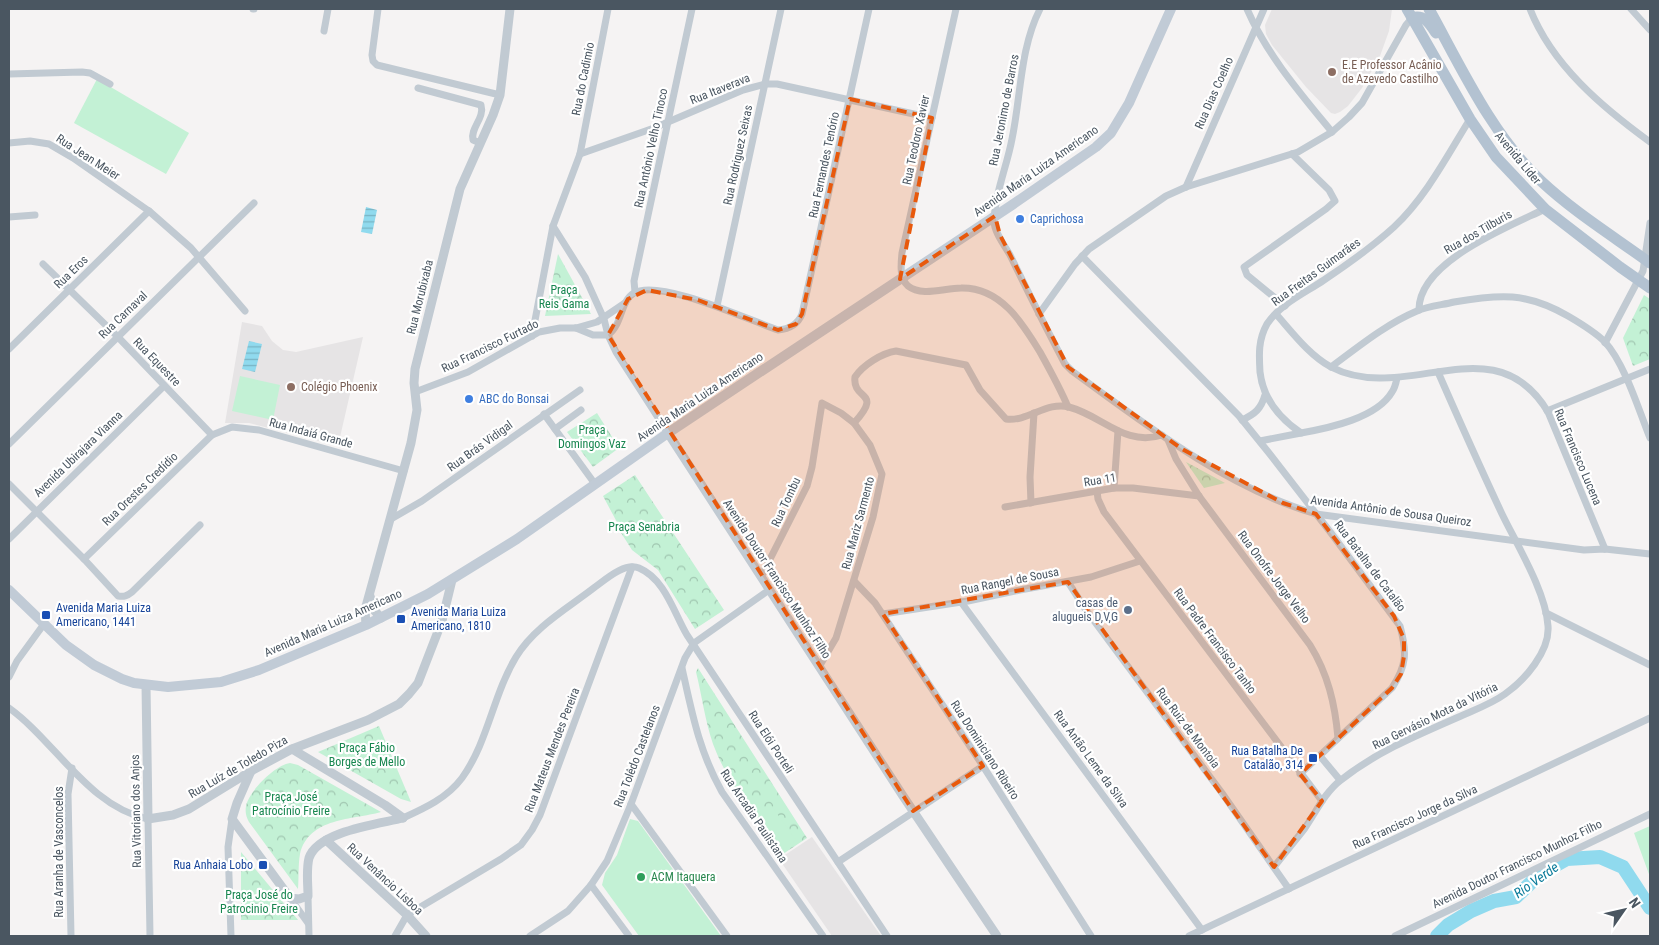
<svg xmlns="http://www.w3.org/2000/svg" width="1659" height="945" font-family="'Roboto Condensed',sans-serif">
<defs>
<pattern id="forest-crowns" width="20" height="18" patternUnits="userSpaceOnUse" patternTransform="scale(1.25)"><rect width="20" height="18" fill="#c3f1d5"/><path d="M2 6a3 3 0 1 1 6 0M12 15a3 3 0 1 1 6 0" fill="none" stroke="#a0c6b0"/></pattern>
<pattern id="water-rules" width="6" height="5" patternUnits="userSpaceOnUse" patternTransform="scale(1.25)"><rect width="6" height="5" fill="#90daee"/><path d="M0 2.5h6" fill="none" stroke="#78b4c4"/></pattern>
</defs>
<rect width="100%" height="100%" fill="#f5f3f3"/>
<g fill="#e6e4e5">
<path d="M1272,9H1392L1389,31L1380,56L1362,88L1348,106L1340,112L1335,114L1331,113L1306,87L1272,45L1266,34L1265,25Z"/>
<path d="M242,322L262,326L272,341L283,350L296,352L363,337L338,446L249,423H225Z"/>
<path d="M812,837L881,936H832L779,859Z"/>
</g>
<g fill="url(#forest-crowns)">
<path d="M558,254L591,314L545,316Z"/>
<path d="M1644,295L1650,299V359L1633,366L1623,338Z"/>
<path d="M597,413L619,448L593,467L567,432Z"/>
<path d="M1186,462L1225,483L1204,488Z"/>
<path d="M635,475L724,610L695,629L658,570L632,550L618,528L619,526L603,496Z"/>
<path d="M698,668L807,838L783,854C758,820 728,785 713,744C705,721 702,696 696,672Z"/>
<path d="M379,726L411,802L401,799L318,752Z"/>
<path d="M290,763L298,765L381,812C353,820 309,817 300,854C298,865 299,877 298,889L249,822C246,817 245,812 246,806C249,791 275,765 290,763Z"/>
<path d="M241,852L298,920H241Z"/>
</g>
<g fill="#c3f1d5">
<path d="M97,79L189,133L166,174L74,123Z"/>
<path d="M240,376L280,385L273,420L232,411Z"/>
<path d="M313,796L319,811L290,823L283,807Z"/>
<path d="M770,804L796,840L778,853L752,816Z"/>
<path d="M630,819L638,821L721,936H639L602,885L605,873L617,855Z"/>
<path d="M1650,826V877L1634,833Z"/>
</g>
<g fill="url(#water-rules)">
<path d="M366,207L377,210L372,234L361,232Z"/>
<path d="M249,341L262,344L255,372L242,369Z"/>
</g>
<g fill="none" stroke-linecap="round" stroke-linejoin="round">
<path stroke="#90daee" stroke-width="14" d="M1437,936L1448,925L1471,911L1494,901L1516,897L1540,874L1567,859L1600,857L1623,867L1650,908"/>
<g stroke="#c1cad2" stroke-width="7">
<path d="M253,9H254"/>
<path d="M378,9L372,55L373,61L377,65L500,95"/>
<path d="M956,9L902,253C901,263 899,278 908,286C922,297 944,288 961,288C1000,287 1022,322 1040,352C1050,370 1060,388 1068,407"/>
<path d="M1040,9C1020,48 1021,96 1012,139C1007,166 995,193 994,221C994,232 1005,246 1010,255C1028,292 1046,328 1065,364L1072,371C1146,425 1227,488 1316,514L1584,550L1605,549L1650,554"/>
<path d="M1247,9C1267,55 1300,93 1332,132"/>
<path d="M1530,9C1552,65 1602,107 1650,142"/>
<path d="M1631,9L1650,30"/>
<path d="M324,31L328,9"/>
<path d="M9,74L82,72L90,73L110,84"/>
<path d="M418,88L481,105C485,118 470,128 473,140L480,143"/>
<path d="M9,143L30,141L49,144L73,158L149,211L191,248L245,311"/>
<path d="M580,154L654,128L743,90L765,84H777L932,118"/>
<path d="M1186,187L1264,9"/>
<path d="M9,217L35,215"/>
<path d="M553,226L585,277L604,319L608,335L616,352L668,433"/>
<path d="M1082,256L1239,416L1269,453L1331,533L1400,626C1407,652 1407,665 1392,688L1300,774"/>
<path d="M43,264L117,336L212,435"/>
<path d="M635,292L634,281L692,9"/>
<path d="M717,306L781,9"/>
<path d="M1285,306L1247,275L1244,267L1326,209L1335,201L1329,190L1292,154"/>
<path d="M1419,310C1418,262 1508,227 1545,209"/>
<path d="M1039,314L1075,264L1089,249L1166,196L1186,187L1298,152L1332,132L1349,117L1362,103L1406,25L1412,18"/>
<path d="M1276,314C1292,332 1309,355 1331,367C1406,406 1494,322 1548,412L1605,549"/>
<path d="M576,328L593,335H608C623,324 620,301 634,293C659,278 751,321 778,330C790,329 798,324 802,314L869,9"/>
<path d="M532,336L553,226L580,154L608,9"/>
<path d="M1605,343L1643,271L1650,223"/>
<path d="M9,349L149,211"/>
<path d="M1331,367C1358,347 1386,324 1417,311C1428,306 1442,305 1454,302C1500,294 1526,292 1568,316C1580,323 1595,332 1605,342C1625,364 1639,411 1650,438"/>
<path d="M1397,378C1396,383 1395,388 1392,392C1377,418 1329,428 1301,433C1279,418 1263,399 1260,372C1259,355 1258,340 1267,324C1280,304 1305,293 1324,280C1348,264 1372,247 1394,227C1426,197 1447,156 1470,119"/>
<path d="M415,392L468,372L539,332L560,328H576L597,322L625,303"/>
<path d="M1547,411L1650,369"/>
<path d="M544,414L595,484"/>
<path d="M1242,420C1255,414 1261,409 1265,395"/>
<path d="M854,423C884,390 852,401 855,377C863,365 882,353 896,351L966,365L980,390L1006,419C1028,422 1047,401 1069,407C1103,416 1125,447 1162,435"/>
<path d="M555,429L581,410"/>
<path d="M1168,440L1176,459L1199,496L1310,645C1328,674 1335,704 1338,738"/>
<path d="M1260,441L1301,433"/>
<path d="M9,444L254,203"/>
<path d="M9,484L84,559L118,596C124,597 127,596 132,592L200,525"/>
<path d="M1114,488L1118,431"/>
<path d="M1097,491L1098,499L1104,512L1322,801"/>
<path d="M1031,503L1030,477L1034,413"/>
<path d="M1005,507L1114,488H1133L1199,496"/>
<path d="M391,519L422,501L580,390"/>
<path d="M9,539L164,386"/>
<path d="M84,559L212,435L232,427L259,430L404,471"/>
<path d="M761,577L807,486L812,467L822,403L841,413L854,423L870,445L882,474L873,517L836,638L819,667"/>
<path d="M854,581L875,603L983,766L1091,936"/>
<path d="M1068,582L1086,610L1222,793L1289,889"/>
<path d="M961,602L1202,930"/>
<path d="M1546,613L1650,665"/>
<path d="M883,614L968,601L1020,590L1091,577L1140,561"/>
<path d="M682,668C692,713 699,751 722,792L823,936"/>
<path d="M9,677L17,661L44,624"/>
<path d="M9,708C55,741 89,807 148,819L150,936"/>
<path d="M1320,756L1340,780"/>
<path d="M631,804L727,936"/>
<path d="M403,818C425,808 447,798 462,778C488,742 493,695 516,657C534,627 568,608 595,587C606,579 625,562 639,568C665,579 674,613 687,635L887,936"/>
<path d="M838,862L983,766"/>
<path d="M1274,867C1284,854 1295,841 1305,828C1316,812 1325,792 1341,780C1375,753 1415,736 1454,719C1471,711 1490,705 1505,694C1525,680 1550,651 1548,626C1546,592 1517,545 1502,514C1480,467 1459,420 1438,372"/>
<path d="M591,885L629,936"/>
<path d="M308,896L309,936"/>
<path d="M290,898L308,923"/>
<path d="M71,936L68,794L72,768"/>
<path d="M231,936L228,847L232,819"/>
<path d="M395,936L407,915L501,859L521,845L532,830L540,815L632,567"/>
<path d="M530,936L568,911L591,885L607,861L631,804L685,658L694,643L769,590"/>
<path d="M1189,936L1650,718"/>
<path d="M1395,936L1650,814"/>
</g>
<g stroke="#c1cad2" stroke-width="9">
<path d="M668,433L903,796L997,936"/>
<path d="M370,596L374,610L381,618"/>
<path d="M366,625L365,610L411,443L417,410L414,383L415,369L460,189L493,115L500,95L510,9"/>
<path d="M146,685L148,819L173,815L189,809L251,771L292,749L368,720L399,704L409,694L418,683L442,621L452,580"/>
<path d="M292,749L385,805L403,818"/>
<path d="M251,771L237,803L232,819L290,898L299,899L308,896C308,884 306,870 309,858C318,831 379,824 403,818"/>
<path d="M326,840L407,915L426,936"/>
</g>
<path stroke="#c1cbd6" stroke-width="10" d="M9,590L66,645L94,665L122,679L134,683L168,687L221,682L259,670L366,625L428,594L517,539L668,433L1012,205L1096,147L1111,133L1129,103L1171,9"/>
<g stroke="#b3c2d1" stroke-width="11">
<path d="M1407,9L1470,119L1496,157L1545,209L1620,267L1650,288"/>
<path d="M1429,9C1461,67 1492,135 1541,181C1574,212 1613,236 1650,263"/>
<path d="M1412,18C1424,14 1430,24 1436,33"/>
</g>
</g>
<path fill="#e8590c" fill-opacity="0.2" stroke="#e8590c" stroke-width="4" stroke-dasharray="10 6" stroke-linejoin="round" d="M850,99L932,118L900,279L995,216L1000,235L1068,367L1182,449L1283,503L1316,514L1394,616L1404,639V656L1401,674L1392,688L1300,774L1322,801L1274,867L1068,582L883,614L983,766L913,811L608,335L628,299L647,290L698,300L778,330L796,324L802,314Z"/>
<g fill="#8d6e63" stroke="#fff" stroke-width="2">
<circle cx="1332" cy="72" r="5"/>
<circle cx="291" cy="387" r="5"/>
</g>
<g fill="#3f7fe0" stroke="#fff" stroke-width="2">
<circle cx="1020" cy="219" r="5"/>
<circle cx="469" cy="399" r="5"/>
</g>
<circle fill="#5c6f8a" stroke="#fff" stroke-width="2" cx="1128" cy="610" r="5"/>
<g fill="#1a4fb4" stroke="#fff" stroke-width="2">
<rect x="41" y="610" width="10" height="10" rx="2.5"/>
<rect x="396" y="614" width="10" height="10" rx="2.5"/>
<rect x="1308" y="753" width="10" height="10" rx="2.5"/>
<rect x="258" y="860" width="10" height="10" rx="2.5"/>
</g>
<circle fill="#2e9e5b" stroke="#fff" stroke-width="2" cx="641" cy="877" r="5"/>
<g text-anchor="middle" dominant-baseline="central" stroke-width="4.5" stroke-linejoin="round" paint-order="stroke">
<g font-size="12" fill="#785e54" stroke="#fff" text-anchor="start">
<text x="1342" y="65">E.E Professor Acânio<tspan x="1342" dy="14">de Azevedo Castilho</tspan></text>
<text x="301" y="387">Colégio Phoenix</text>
</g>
<g font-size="12" fill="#4a5661" stroke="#fff">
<text transform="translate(583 79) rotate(-79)">Rua do Cadimio</text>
<text transform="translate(720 89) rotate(-22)">Rua Itaverava</text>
<text transform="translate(1214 93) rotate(-66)">Rua Dias Coelho</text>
<text transform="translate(1004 110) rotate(-79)">Rua Jeronimo de Barros</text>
<text transform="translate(916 140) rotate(-78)">Rua Teodoro Xavier</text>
<text transform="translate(651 148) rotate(-78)">Rua Antônio Velho Tinoco</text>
<text transform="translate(738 155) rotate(-78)">Rua Rodriguez Seixas</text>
<text transform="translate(88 157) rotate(33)">Rua Jean Meier</text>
<text transform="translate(1518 158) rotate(50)">Avenida Líder</text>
<text transform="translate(824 165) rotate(-78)">Rua Fernandes Tenório</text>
<text transform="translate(1036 171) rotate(-35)">Avenida Maria Luiza Americano</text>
<text transform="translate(1478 232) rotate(-30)">Rua dos Tilburis</text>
<text transform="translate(71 272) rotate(-44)">Rua Eros</text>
<text transform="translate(1316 272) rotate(-36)">Rua Freitas Guimarães</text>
<text transform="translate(420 297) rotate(-76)">Rua Morubixaba</text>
<text transform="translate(123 315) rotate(-44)">Rua Carnaval</text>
<text transform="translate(490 346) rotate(-26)">Rua Francisco Furtado</text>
<text transform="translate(157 362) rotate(46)">Rua Equestre</text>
<text transform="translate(700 397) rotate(-34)">Avenida Maria Luiza Americano</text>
<text transform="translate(311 433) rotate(15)">Rua Indaiá Grande</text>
<text transform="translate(480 446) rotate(-36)">Rua Brás Vidigal</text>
<text transform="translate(78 454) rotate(-44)">Avenida Ubirajara Vianna</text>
<text transform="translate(1578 457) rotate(67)">Rua Francisco Lucena</text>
<text transform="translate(1100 480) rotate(-9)">Rua 11</text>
<text transform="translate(140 489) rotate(-44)">Rua Orestes Credídio</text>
<text transform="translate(786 502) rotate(-65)">Rua Tombu</text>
<text transform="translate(1391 511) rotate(8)">Avenida Antônio de Sousa Queiroz</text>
<text transform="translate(858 523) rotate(-75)">Rua Mariz Sarmento</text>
<text transform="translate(1370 566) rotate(53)">Rua Batalha de Catalão</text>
<text transform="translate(1274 577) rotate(53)">Rua Onofre Jorge Velho</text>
<text transform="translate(777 579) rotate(57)">Avenida Doutor Francisco Munhoz Filho</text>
<text transform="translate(1010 581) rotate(-11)">Rua Rangel de Sousa</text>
<text transform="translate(333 623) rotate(-24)">Avenida Maria Luiza Americano</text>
<text transform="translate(1215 641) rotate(53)">Rua Padre Francisco Tanho</text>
<text transform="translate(1435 716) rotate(-26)">Rua Gervásio Mota da Vitória</text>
<text transform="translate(1188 728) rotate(53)">Rua Ruiz de Montoia</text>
<text transform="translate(771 742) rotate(57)">Rua Elói Porteli</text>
<text transform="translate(552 750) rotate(-69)">Rua Mateus Mendes Pereira</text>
<text transform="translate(985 750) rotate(57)">Rua Dominiciano Ribeiro</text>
<text transform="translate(637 756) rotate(-69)">Rua Tolêdo Castelanos</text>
<text transform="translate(1091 759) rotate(54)">Rua Antão Leme da Silva</text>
<text transform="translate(238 767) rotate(-30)">Rua Luíz de Toledo Piza</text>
<text transform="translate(136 811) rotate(-91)">Rua Vitoriano dos Anjos</text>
<text transform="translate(754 816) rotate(56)">Rua Arcadia Paulistana</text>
<text transform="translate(1415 817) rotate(-25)">Rua Francisco Jorge da Silva</text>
<text transform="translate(59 852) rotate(-90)">Rua Aranha de Vasconcelos</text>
<text transform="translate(1517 864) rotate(-26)">Avenida Doutor Francisco Munhoz Filho</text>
<text transform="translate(385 879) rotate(43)">Rua Venâncio Lisboa</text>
</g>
<g font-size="12" fill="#366cbe" stroke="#fff" text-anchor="start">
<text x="1030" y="219">Caprichosa</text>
<text x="479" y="399">ABC do Bonsai</text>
</g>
<g font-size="12" fill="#17864f" stroke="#fff">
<text x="564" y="290">Praça<tspan x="564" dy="14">Reis Gama</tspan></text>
<text x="592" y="430">Praça<tspan x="592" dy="14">Domingos Vaz</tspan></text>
<text x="644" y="527">Praça Senabria</text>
<text x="367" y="748">Praça Fábio<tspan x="367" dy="14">Borges de Mello</tspan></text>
<text x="291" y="797">Praça José<tspan x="291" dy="14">Patrocínio Freire</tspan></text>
<text x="259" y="895">Praça José do<tspan x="259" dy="14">Patrocinio Freire</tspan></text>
</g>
<g font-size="12" fill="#4e5e75" stroke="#fff" text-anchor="end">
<text x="1118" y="603">casas de<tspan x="1118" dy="14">alugueis D,V,G</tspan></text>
</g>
<g font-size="12" fill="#164399" stroke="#fff" text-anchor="start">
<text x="56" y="608">Avenida Maria Luiza<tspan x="56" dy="14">Americano, 1441</tspan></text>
<text x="411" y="612">Avenida Maria Luiza<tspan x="411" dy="14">Americano, 1810</tspan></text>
<text x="1303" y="751" text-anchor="end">Rua Batalha De<tspan x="1303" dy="14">Catalão, 314</tspan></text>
<text x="253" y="865" text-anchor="end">Rua Anhaia Lobo</text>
</g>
<g font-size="12" fill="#27864d" stroke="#fff" text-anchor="start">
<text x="651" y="877">ACM Itaquera</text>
</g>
<g font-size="14" font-style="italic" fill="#0c7c9b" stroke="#fff">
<text transform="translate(1536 880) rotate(-35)">Rio Verde</text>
</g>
</g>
<rect width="1659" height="945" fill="none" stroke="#4a5661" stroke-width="20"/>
<g transform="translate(1624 910) rotate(56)" stroke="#ffffff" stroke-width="4" paint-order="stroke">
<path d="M0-4L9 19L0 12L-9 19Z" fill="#4a5661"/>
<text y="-8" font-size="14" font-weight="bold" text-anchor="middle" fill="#4a5661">N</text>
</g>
</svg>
